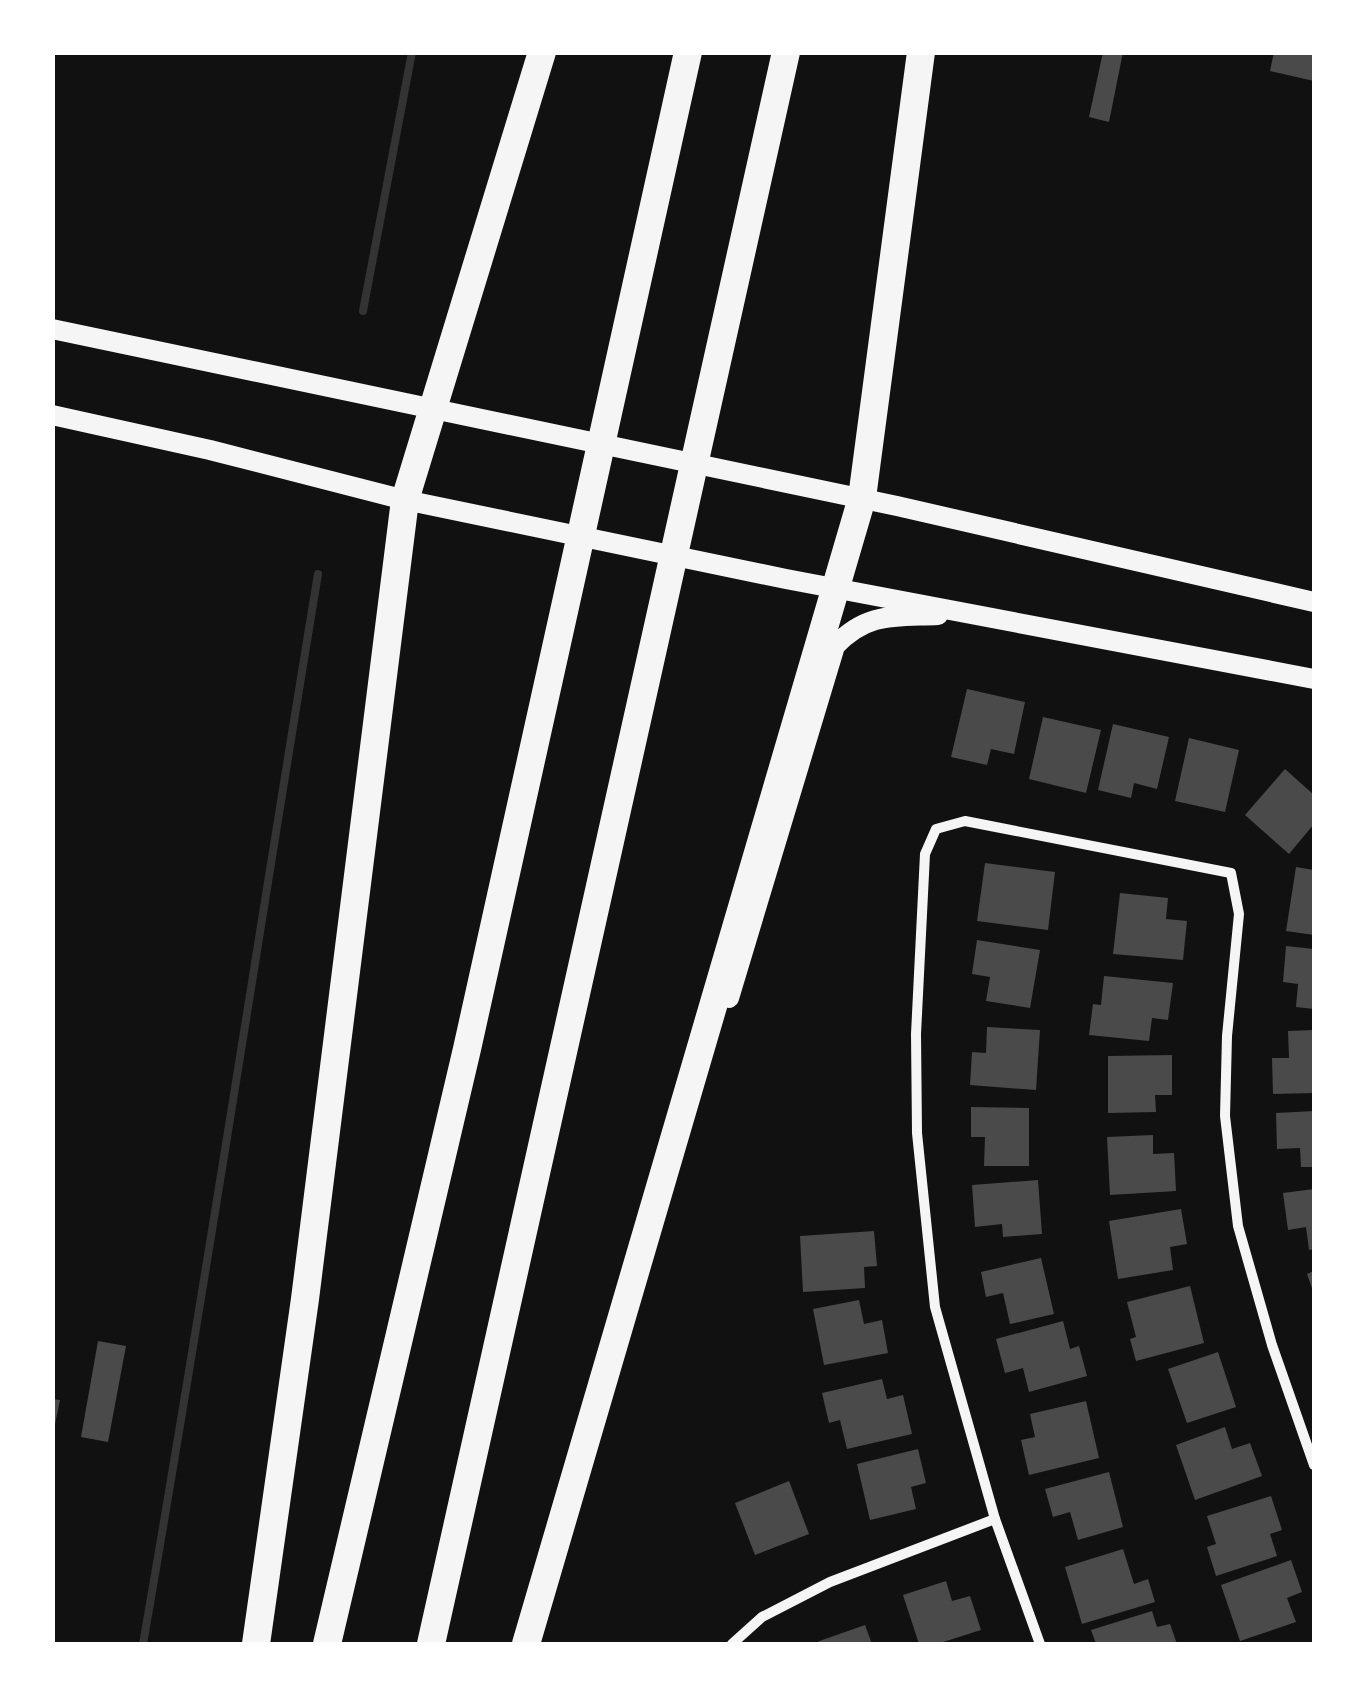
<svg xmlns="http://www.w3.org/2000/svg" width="1367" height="1697" font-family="'Fira Sans Condensed',sans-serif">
<rect width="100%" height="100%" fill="#111"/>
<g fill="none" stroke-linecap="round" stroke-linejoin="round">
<g stroke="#333" stroke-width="8">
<path d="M363,311L412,52"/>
<path d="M143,1644C205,1288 259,931 318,574"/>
</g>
</g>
<g fill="#4a4a4a">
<path d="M1103,52H1123L1109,122L1089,117Z"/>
<path d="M1274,52H1314V81L1270,71Z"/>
<path d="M967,689L1025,702L1014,754L991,749L987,765L951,757Z"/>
<path d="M1043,717L1101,730L1086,793L1029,779Z"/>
<path d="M1113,724L1169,737L1157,789L1134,783L1131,798L1098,790Z"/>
<path d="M1189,738L1239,750L1225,812L1175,801Z"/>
<path d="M1285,769L1314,795V824L1289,854L1245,815Z"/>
<path d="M985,863L1055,872L1048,930L977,921Z"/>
<path d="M1296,867L1314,870V935L1286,931Z"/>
<path d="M1120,893L1168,898L1166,919L1187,921L1183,960L1113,954Z"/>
<path d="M977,940L1040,950L1030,1008L986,1001L990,977L972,974Z"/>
<path d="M1286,946L1314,949V1009L1296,1007L1298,984L1283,982Z"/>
<path d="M1104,976L1173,983L1168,1020L1152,1018L1149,1041L1089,1035L1093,1004L1101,1005Z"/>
<path d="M987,1027L1040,1030L1036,1090L970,1085L972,1052L986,1053Z"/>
<path d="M1314,1030V1093L1273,1094L1272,1058H1289L1288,1031Z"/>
<path d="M1172,1055V1095H1155L1156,1112L1108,1113V1056Z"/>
<path d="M971,1107L1029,1108V1166H984L985,1137H971Z"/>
<path d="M1314,1111V1167H1301L1300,1148L1277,1149L1276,1113Z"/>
<path d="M1153,1135V1154L1174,1153L1176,1191L1110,1195L1107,1137Z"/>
<path d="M1038,1180L1042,1234L1003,1237L1002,1224L975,1227L972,1185Z"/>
<path d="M1314,1189V1249L1309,1250L1306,1227L1288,1230L1283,1193Z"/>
<path d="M1181,1209L1187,1244L1170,1247L1173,1270L1118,1279L1109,1221Z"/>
<path d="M874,1231L877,1266L864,1267L865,1288L803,1292L800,1236Z"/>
<path d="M1041,1258L1054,1314L1010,1324L1003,1293L986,1297L981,1272Z"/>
<path d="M1314,1271V1294L1307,1274Z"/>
<path d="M1190,1286L1204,1343L1136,1361L1130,1339L1136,1337L1127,1302Z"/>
<path d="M859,1300L864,1324L882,1320L888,1353L824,1365L813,1309Z"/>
<path d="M1063,1321L1070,1349L1079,1346L1087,1376L1029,1392L1023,1368L1005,1373L996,1339Z"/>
<path d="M98,1341L126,1346L108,1442L81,1437Z"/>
<path d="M1218,1352L1236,1407L1187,1423L1168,1369Z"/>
<path d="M882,1379L887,1399L903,1395L912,1434L847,1449L840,1420L829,1423L822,1393Z"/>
<path d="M52,1399L60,1400L54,1429L52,1428Z"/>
<path d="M1086,1401L1099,1458L1029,1475L1021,1440L1035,1437L1030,1414Z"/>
<path d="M1225,1427L1232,1449L1250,1443L1262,1476L1195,1500L1176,1445Z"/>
<path d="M918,1449L926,1483L911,1487L916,1509L870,1520L857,1464Z"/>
<path d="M1109,1472L1123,1527L1078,1540L1070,1512L1053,1517L1045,1489Z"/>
<path d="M789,1481L809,1534L755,1555L735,1503Z"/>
<path d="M1271,1496L1282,1530L1270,1534L1277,1556L1216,1576L1207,1547L1216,1544L1207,1516Z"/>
<path d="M1123,1549L1134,1584L1148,1579L1155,1602L1082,1624L1065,1567Z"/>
<path d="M1291,1560L1302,1592L1287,1598L1296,1622L1240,1641L1221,1585Z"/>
<path d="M946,1581L952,1601L970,1596L981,1630L937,1644H919L903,1595Z"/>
<path d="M1152,1611L1157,1627L1170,1624L1177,1644H1096L1091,1630Z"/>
<path d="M865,1625L872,1644H811Z"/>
</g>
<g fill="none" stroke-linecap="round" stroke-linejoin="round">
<g stroke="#f5f5f5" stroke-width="10">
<path d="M732,1644L762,1617L830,1582L995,1519"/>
<path d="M1040,1644L995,1519L935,1307L917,1133L916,1034L925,854L936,829L965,821L1231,873L1239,914L1227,1036L1225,1116L1238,1226L1272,1345L1314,1465"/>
</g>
<g stroke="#f5f5f5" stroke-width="20">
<path d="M52,329L897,506L1314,602"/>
<path d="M52,415L210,450L405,500L786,579L1314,679"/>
<path d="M729,998L835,646C867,612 894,617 938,615"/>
</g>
<g stroke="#f5f5f5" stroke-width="28">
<path d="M256,1644L305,1299L405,500L542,52"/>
<path d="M327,1644L467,1049L688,52"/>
<path d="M431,1644L786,52"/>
<path d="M526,1644L862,498L921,52"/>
</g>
</g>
<rect width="1367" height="1697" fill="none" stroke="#ffffff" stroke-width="110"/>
</svg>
